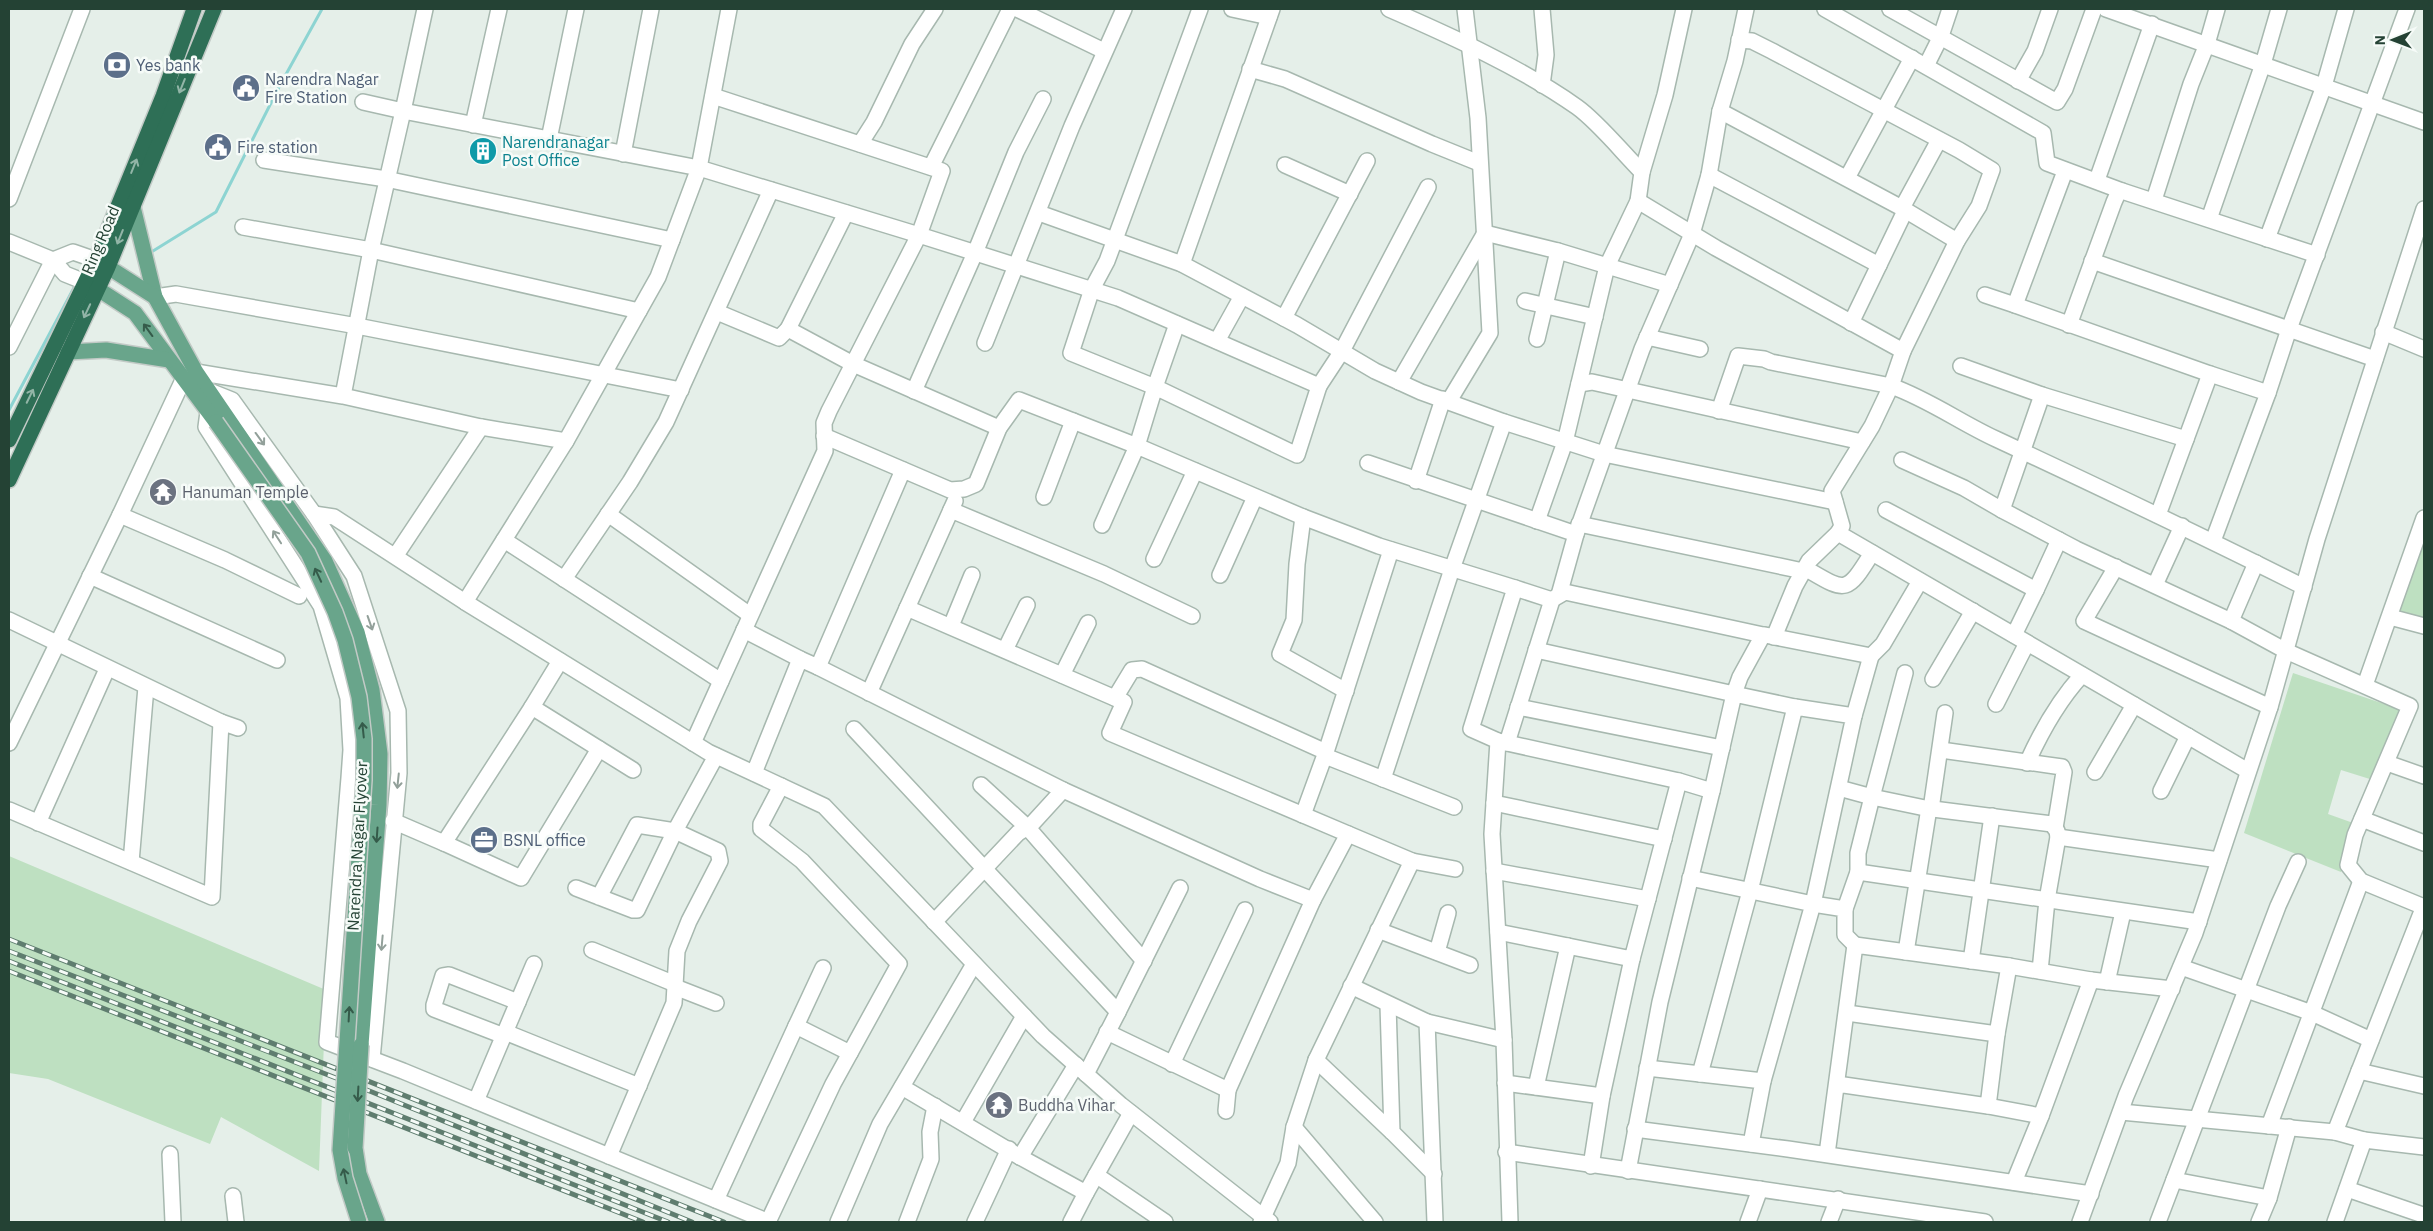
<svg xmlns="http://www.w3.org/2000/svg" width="2433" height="1231" font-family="'IBM Plex Sans',sans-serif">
<rect width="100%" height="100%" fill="#e5efe9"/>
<g fill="#bee0c1">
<path d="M2424,535V622L2396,615Z"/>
<path d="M2293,673L2402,710L2373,780L2341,770L2328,814L2356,824L2341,872L2244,833Z"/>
<path d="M9,856L326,990L319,1171L221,1117L210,1144L48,1079L9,1073Z"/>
</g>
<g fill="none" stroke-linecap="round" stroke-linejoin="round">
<g stroke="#8dd4d2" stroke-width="3">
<path d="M153,251L216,212L279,87L322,9"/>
<path d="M9,410L77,282"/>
</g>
<defs>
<g id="minor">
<path d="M1017,9L1104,51"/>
<path d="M1232,9L1269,17"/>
<path d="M1389,9C1451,36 1522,68 1577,107C1598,122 1623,153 1642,172L1638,201L1607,266L1565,442L1537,521"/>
<path d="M1542,9L1546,55L1542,85"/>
<path d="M1825,9L2043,133L2047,163L2122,191"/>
<path d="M1890,9L2057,102L2065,89L2094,9"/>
<path d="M2106,9L2424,122"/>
<path d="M1739,40L1752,41L1772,51L1959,150L1992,170L1979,206L1957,241L1903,351"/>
<path d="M1926,66L1941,36L1950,9"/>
<path d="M1250,69L1285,79L1432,144L1479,163"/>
<path d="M2018,81L2035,51L2050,9"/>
<path d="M713,96L942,171L919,235L1118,298L1319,386L1297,455L1155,387L1137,446L1019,400L999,428L976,484L964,489L950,490L824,436"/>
<path d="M363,102L403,111L425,9"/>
<path d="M1720,111L1900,207L1957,241"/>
<path d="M473,125L499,9"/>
<path d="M549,139L576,9"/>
<path d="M860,144L874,122L912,44L935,9"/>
<path d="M623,154L651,9"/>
<path d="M264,160L386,179L672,240"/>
<path d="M1285,165L1350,194"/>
<path d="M931,167L1010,9"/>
<path d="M2065,171L2015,305L2210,374"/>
<path d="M1642,172L1665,95L1684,9"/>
<path d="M1709,175L1879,265"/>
<path d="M1847,178L1912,58"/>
<path d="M2097,180L2152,24"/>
<path d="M9,199L82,9"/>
<path d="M2154,200L2191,84L2207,44L2217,9"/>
<path d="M1638,201L1716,248L1903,351L1891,386L1771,362L1764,359L1738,356L1719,411"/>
<path d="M1902,208L1939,140"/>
<path d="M846,213L788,329L853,364L999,428"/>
<path d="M1039,213L1182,264L1297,325L1375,371L1421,392L1504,422L1604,454L1835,502"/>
<path d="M2209,219L2263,64L2279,9"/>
<path d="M243,227L371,250L639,311"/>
<path d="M1485,233L1558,251L1670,285"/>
<path d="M2267,239L2324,86L2346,9"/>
<path d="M9,242L53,260L65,274L85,282"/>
<path d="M2092,261L2375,359"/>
<path d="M1182,264L1272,9"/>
<path d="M1985,295L2015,305"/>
<path d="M155,297L176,294L357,326L681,390"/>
<path d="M1525,301L1595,317"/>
<path d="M717,312L779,338L788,329"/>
<path d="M1284,318L1367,161"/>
<path d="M1851,323L1905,211"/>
<path d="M1177,324L1155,387L1071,353L1092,289L1107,261L1200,9"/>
<path d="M2069,325L2114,202L2118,193L2122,191L2317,255"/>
<path d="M2383,332L2424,349"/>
<path d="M1647,337L1700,349"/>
<path d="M1537,339L1558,251"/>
<path d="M1217,341L1242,296"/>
<path d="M985,343L1072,126L1124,9"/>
<path d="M9,347L53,260L73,252L96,260"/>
<path d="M1961,366L2042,395L2186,439"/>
<path d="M196,372L343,396L481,427L566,441L658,277L699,168L403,111L371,250L343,396"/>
<path d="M1399,382L1485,233"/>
<path d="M1579,384L1592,382L1862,442"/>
<path d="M1319,386L1342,351L1428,187"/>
<path d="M914,391L975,253L1016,152L1043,99"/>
<path d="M212,392L232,400L314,514L354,576L398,711L399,773L372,1059"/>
<path d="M2268,393L2289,329L2407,9"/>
<path d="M1449,401L1490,333L1478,118L1465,9"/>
<path d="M208,412L206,427L321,606L348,698L351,750L349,778L327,1042L403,1071L769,1222"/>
<path d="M1902,460L1964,488L2002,510L2076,549L2231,621L2286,651L2410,706L2355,835L2348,865L2361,881L2424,907"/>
<path d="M1368,463L1576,534"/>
<path d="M1416,481L1443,399"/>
<path d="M1044,497L1073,421"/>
<path d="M951,510L1104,574L1192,616"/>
<path d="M1886,510L2036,590L2059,540"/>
<path d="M2002,510L2042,395"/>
<path d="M314,514L334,517L465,602L708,752L824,806L1043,1036L1121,1105L1270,1222"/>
<path d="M608,514L750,615"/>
<path d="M120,515L225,560L299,596"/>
<path d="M2158,515L2210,374L2268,393L2213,541"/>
<path d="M1303,517L1297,564L1294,620L1280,654L1346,691"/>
<path d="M1579,524L1803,571"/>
<path d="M1102,525L1137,446L1303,517L1379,546L1515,588L1471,729L1498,741L1492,834L1504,1040L1510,1222"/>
<path d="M1838,533L1842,526L1832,491L1872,426L1891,386C1928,399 1961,423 1996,439C2099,487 2202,536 2304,587"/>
<path d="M504,540L721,681"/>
<path d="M396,555L481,427"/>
<path d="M1154,559L1195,471"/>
<path d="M2116,567L2084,621L2270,707"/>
<path d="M1805,568C1846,592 1846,595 1872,553"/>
<path d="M1220,575L1255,497"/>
<path d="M90,576L277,660"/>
<path d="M564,579L630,482L666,422L771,190"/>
<path d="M2155,585L2182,526"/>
<path d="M1559,595L1576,534L1642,349L1692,234L1709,175L1720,111L1735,61L1746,9"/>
<path d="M465,602L566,441"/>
<path d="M907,608L1124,702L1110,733L1348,834L1313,900L1260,879L1063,790"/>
<path d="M2390,617L2424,626"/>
<path d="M9,620L221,722"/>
<path d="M2231,621L2256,563"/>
<path d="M951,626L972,575"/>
<path d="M744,630L800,659"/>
<path d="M1765,635L1871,656L1854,716"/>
<path d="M2014,635L2036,590"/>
<path d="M1774,637L1795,586L1809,561L1838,533L2248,771"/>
<path d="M1005,650L1027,605"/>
<path d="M1536,650L1734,694L1740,677L1763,635L1565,592L1553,599"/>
<path d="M1871,656L1883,644L1920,581"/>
<path d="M560,661L532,707L633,770"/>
<path d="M818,667L1063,790L1031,825L1018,833L934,922"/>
<path d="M1062,675L1088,623"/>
<path d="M1933,679L1973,611"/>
<path d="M2365,685L2424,518"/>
<path d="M869,693L955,501"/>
<path d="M1115,698L1132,670L1142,669L1326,752L1303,815"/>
<path d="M1996,704L2027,643"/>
<path d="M1518,707L1722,748"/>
<path d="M854,729L1118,1012L1086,1074"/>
<path d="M1498,741L1679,781L1632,959L1498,932"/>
<path d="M9,743L120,515L183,380"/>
<path d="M693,743L825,451L824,423L829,411L919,235L699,168L729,9"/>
<path d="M1507,743L1552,600L1515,588"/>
<path d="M1941,750L2062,767L2064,772L2055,828"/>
<path d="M1326,752L1391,550"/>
<path d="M1325,756L1454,807"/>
<path d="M2027,763C2041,732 2059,700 2082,675"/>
<path d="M2387,763L2424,776"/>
<path d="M2095,772L2134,705"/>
<path d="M754,773L800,659L818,667L903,470"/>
<path d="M1383,779L1452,569L1504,422"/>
<path d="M981,785L1028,828L1144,961"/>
<path d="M1839,788L1872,797L1905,673"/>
<path d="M1712,791L1734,694L1795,707"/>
<path d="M2161,791L2188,736"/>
<path d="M1494,803L1664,839"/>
<path d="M1931,809L1945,713"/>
<path d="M9,810L212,897L221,722L238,728"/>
<path d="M2362,819L2424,843"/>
<path d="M393,821L444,843L532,707"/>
<path d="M38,823L107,669"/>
<path d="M2058,837L2219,860"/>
<path d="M444,843L521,878L599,749"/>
<path d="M1412,861L1455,869"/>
<path d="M131,862L146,687"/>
<path d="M1494,871L1648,899"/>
<path d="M1858,872V853L1872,797L1925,808L2052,824L2057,831L2058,837L2047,900L2040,971"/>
<path d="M1690,878L1813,904L1763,1081"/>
<path d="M576,888L633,910H637L675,831L637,825L599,897"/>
<path d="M1845,909L1858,872L2199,922"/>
<path d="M1378,930L1470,965"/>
<path d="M592,950L675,984"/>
<path d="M1437,952L1448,913"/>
<path d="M1906,952L1929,808"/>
<path d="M1971,961L1992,816"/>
<path d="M2009,966L2091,980L2041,1116"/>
<path d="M2181,967L2312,1013L2371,1040"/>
<path d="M2091,980L2172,989"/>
<path d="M2107,982L2123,912"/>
<path d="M1351,986L1427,1022L1435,1222"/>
<path d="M675,987L716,1003"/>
<path d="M1388,1005L1392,1132L1434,1174"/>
<path d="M1118,1012L1180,888"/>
<path d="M1847,1013L1997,1034"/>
<path d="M1427,1022L1504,1040"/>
<path d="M796,1026L823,968"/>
<path d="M505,1032L639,1086"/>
<path d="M1107,1032L1228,1090L1313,900"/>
<path d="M504,1036L434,1009V1005L443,976L449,975L518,1002"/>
<path d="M1316,1060L1392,1132"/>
<path d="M1172,1064L1245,910"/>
<path d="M1647,1068L1763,1081L1751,1144"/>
<path d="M2359,1071L2424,1086"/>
<path d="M1700,1074L1750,891L1795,707L1854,716L1813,904L1845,909V935L1855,945"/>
<path d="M1505,1083L1602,1096"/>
<path d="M902,1087L1020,1157L1086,1193L1131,1113"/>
<path d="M1536,1087L1568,946"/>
<path d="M476,1101L534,964"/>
<path d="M1988,1106L2041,1116L2014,1182"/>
<path d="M1226,1111L1228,1090"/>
<path d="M2121,1112L2335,1132L2364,1140"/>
<path d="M963,1122L1024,1016"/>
<path d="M2269,1126L2361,881"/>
<path d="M1294,1127L1375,1222"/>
<path d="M1635,1129L1788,1149L2091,1194"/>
<path d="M2335,1132L2424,906"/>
<path d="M1506,1152L1985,1222"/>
<path d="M170,1154L173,1222"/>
<path d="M1827,1154L1855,945L2009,966L1997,1034L1988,1106L1837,1084"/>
<path d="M609,1156L674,1003L677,951L689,921L720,861L718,851L675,831L716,756"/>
<path d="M1020,1157L1076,1065"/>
<path d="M1591,1166L1602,1096L1632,959"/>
<path d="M1628,1171L1660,1002L1712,791L1679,781"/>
<path d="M1096,1175L1165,1222"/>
<path d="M2174,1180L2269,1198"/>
<path d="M2347,1189L2420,1214"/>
<path d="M233,1196L236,1222"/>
<path d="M716,1200L796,1026L850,1053"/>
<path d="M768,1222L833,1084L899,964L802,861L761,829V824L781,786"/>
<path d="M838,1222L880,1124L974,964"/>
<path d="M907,1222L931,1159L930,1132L935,1106"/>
<path d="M975,1222L1009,1149"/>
<path d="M1071,1222L1086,1193"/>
<path d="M1261,1222L1288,1163L1294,1127L1316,1060L1412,861L1348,834"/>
<path d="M1748,1222L1760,1189"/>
<path d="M1829,1222L1838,1199"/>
<path d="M2080,1222L2126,1096L2195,933L2270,707L2317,539L2424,209"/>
<path d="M2158,1222L2278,906L2298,862"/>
<path d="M2259,1222L2269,1198L2289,1127"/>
<path d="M2335,1222L2364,1140L2424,1147"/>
</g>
<g id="major">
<path d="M133,207L155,297L196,372L325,561L357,632L372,690L380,754L379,805L361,1045"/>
<path d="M97,260L155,297"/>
<path d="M87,282L135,313L216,422"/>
<path d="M68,352L106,350L169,360"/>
<path d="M355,1148L359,1174L377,1222"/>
</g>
<g id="highway">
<path d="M9,440L96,260L163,96L194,9"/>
<path d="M9,480L108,267L214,9"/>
</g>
</defs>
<use href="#minor" stroke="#a7b8af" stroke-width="18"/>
<use href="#major" stroke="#c2cac6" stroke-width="18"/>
<use href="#highway" stroke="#c2cac6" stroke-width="18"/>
<use href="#minor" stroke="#fff" stroke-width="15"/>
<use href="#major" stroke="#69a58b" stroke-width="15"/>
<use href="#highway" stroke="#2e6f56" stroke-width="15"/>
<defs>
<g id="rail">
<path d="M9,939L724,1222"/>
<path d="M9,951L372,1092L692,1222"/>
<path d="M9,961L668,1222"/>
<path d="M9,971L643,1222"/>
</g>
</defs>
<use href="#rail" stroke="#5f7d6f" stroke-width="5"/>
<use href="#rail" stroke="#f6fbf8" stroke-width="3" stroke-dasharray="9" stroke-linecap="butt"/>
<defs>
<g id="major-bridge">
<path d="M216,422L308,553L335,612L345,640L359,697L364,739V780L340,1150L345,1178L359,1222"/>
<path d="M355,1148L361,1045"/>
</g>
</defs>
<use href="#major-bridge" stroke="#c2cac6" stroke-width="18" stroke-linecap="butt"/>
<use href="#major-bridge" stroke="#69a58b" stroke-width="15"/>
</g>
<defs><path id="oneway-shaft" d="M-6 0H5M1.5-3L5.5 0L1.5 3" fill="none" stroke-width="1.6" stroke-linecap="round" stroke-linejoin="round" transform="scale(1.25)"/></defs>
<g stroke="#92b5a7">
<use href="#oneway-shaft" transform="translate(182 86) rotate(112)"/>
<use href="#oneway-shaft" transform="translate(134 166) rotate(-68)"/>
<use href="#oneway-shaft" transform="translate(120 237) rotate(112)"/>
<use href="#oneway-shaft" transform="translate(87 311) rotate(115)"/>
<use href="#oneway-shaft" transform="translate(30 396) rotate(-64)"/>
</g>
<g stroke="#355b4a">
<use href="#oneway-shaft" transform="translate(148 330) rotate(-126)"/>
<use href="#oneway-shaft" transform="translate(318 575) rotate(-115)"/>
<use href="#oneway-shaft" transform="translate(363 730) rotate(-96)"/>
<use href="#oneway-shaft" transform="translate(377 835) rotate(94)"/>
<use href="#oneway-shaft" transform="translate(349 1014) rotate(-87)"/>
<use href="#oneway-shaft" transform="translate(358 1094) rotate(93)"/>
<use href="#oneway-shaft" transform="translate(345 1176) rotate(-102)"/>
</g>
<g stroke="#92a09a">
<use href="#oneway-shaft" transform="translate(260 439) rotate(54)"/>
<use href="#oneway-shaft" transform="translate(277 537) rotate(-123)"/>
<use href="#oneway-shaft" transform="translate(370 623) rotate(71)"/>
<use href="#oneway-shaft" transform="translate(398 781) rotate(96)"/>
<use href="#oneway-shaft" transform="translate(382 943) rotate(95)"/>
</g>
<defs>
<symbol id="bank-disc" viewBox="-11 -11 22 22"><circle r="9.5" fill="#5c6f8a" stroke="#f6fbf8"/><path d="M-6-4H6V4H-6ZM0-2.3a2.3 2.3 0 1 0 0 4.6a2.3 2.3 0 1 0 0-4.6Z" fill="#fff"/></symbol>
<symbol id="civic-disc" viewBox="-11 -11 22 22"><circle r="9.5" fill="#5c6f8a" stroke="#f6fbf8"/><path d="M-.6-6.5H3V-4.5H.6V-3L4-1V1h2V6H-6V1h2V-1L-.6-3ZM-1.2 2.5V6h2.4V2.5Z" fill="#fff"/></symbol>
<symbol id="building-disc" viewBox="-11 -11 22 22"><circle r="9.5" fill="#0f9aa8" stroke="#f6fbf8"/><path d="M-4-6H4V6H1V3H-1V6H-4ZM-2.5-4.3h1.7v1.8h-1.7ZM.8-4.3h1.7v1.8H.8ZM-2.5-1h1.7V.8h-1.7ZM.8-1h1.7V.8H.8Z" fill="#fff"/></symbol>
<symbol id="temple-disc" viewBox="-11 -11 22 22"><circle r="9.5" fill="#6b7280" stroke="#f6fbf8"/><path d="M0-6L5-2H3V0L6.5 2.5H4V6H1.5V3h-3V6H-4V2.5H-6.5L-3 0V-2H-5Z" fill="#fff"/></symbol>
<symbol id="office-disc" viewBox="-11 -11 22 22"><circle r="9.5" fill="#5c6f8a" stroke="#f6fbf8"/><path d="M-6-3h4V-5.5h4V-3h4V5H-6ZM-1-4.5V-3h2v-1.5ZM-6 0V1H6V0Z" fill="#fff"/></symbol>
</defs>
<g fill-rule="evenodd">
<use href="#bank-disc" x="101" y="49" width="32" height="32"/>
<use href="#civic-disc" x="230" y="72" width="32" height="32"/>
<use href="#civic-disc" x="202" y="131" width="32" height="32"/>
<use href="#building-disc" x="467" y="135" width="32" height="32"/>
<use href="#temple-disc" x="147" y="476" width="32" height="32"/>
<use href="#office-disc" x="468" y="824" width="32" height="32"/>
<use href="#temple-disc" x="983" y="1089" width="32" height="32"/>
</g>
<g text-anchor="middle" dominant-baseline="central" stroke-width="5" stroke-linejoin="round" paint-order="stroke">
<g font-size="16" fill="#4e5e75" stroke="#f6fbf8" text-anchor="start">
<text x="136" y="65">Yes bank</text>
<text x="265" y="79">Narendra Nagar<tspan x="265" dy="18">Fire Station</tspan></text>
<text x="237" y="147">Fire station</text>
<text x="503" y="840">BSNL office</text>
</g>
<g font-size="16" fill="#0d838f" stroke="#f6fbf8" text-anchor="start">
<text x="502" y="142">Narendranagar<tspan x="502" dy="18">Post Office</tspan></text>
</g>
<g font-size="16" fill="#244234" stroke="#f6fbf8">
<text transform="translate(100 240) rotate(-67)">Ring Road</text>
<text transform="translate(357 846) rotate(-87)">Narendra Nagar Flyover</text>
</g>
<g font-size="16" fill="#5b616d" stroke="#f6fbf8" text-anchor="start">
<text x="182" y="492">Hanuman Temple</text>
<text x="1018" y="1105">Buddha Vihar</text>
</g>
</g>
<rect width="2433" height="1231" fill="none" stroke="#244234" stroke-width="20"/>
<g transform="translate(2393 40) rotate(269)" stroke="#f6fbf8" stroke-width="4" paint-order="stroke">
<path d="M0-4L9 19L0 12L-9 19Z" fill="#244234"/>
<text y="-8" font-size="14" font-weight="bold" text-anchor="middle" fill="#244234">N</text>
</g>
</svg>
